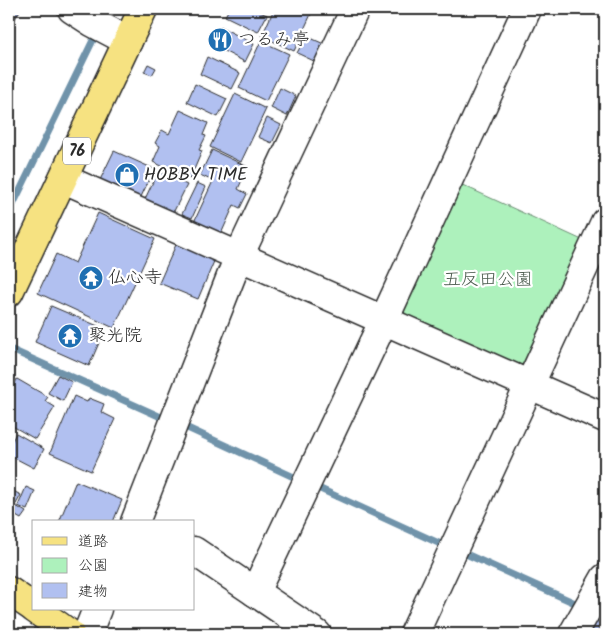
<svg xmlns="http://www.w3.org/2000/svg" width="614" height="643" font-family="Kalam,'Klee One',sans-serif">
<rect width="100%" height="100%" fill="#fff"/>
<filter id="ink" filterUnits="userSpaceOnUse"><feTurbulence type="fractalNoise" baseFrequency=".02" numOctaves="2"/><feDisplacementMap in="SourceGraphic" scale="10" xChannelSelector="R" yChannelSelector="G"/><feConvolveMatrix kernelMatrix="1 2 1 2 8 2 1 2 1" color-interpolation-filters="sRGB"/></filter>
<g filter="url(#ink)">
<path fill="#adf1bc" stroke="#6c8e74" d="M458,183L582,240L526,362L514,369L406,318L402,302Z"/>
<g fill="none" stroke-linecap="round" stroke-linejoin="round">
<g stroke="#6f93aa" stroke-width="7">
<path d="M101,22L107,9"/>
<path d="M9,213L97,32"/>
<path d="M12,350L161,417"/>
<path d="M181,425L298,479"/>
<path d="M316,487L445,546"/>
<path d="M466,554L575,603"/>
<path d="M597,613L605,617"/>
</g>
</g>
<g fill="#b1c0f0" stroke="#2b2b2b">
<path d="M9,9H21L11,25L9,24Z"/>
<path d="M229,9H253L267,15L258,32L225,16Z"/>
<path d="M274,9H304L312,12L294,51L262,36Z"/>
<path d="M221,27L254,44L245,62L212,45Z"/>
<path d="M306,36L324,44L316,62L297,53Z"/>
<path d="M261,41L289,54L266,101L239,88Z"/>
<path d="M207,57L240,73L232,89L200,74Z"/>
<path d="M148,64L156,68L152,75L144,72Z"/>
<path d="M195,84L227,99L218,117L187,102Z"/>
<path d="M280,88L296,96L287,116L271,108Z"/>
<path d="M235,94L266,109L241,162L210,147Z"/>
<path d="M180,110L208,123L203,135L206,136L199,150L202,151L190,179L153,162L160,146L155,143L162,130L169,134Z"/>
<path d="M267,118L281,125L272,143L258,137Z"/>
<path d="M212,150L248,167L238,189L247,194L240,208L234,205L221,234L194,222L213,181L200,175Z"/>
<path d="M114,151L154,169L140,199L100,180Z"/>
<path d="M158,171L187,185L173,213L145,199Z"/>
<path d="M197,183L206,187L192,218L182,214Z"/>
<path d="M98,213L155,239L114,328L38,293L56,254L75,263Z"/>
<path d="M178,240L215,259L198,299L159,283Z"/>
<path d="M51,306L105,329L89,366L35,342Z"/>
<path d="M58,375L72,382L63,401L48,393Z"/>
<path d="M17,379L48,397L45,401L55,407L35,439L9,424V394Z"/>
<path d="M74,396L87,402L89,398L104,404L101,412L115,419L91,471L50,453Z"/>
<path d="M16,433L44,449L34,468L9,455V447Z"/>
<path d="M76,481L122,500L113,522H59Z"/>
<path d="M26,487L35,491L27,510L18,506Z"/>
<path d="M11,490L21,495L16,504L9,500Z"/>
<path d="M9,502L26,512L21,519L9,512Z"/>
<path d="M594,618L605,624L603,634H586Z"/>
<path d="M37,623L47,629L44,634L33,630Z"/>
</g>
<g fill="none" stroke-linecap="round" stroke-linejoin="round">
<defs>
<g id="minor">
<path d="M72,9L92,22L128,41"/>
<path d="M64,179L605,418"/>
<path d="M135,522L239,256L355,9"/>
<path d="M194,551L317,634"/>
<path d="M255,592L384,320L527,9"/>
<path d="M87,634L97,609"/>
<path d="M414,634L605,222"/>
<path d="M573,634L605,578"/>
</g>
<g id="major">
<path d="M9,292L143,9"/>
<path d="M9,591L34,608"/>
<path d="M35,609L70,634"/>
</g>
</defs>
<use href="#minor" stroke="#2b2b2b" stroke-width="31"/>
<use href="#major" stroke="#2b2b2b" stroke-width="31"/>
<use href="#minor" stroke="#fff" stroke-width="28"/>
<use href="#major" stroke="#f6e281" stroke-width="28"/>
</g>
</g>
<defs>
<symbol id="restaurant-disc" viewBox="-11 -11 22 22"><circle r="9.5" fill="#1f6fb2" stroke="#fff"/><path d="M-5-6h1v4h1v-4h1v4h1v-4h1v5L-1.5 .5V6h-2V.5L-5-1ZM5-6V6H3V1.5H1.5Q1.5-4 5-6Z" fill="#fff"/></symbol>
<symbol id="shop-disc" viewBox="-11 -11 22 22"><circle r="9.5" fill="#1f6fb2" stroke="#fff"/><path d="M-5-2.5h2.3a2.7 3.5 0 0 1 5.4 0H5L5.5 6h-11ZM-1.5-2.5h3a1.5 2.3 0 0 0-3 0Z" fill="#fff"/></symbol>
<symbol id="temple-disc" viewBox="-11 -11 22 22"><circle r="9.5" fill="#1f6fb2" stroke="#fff"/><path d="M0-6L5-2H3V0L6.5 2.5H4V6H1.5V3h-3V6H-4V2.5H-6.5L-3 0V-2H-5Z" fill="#fff"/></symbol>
</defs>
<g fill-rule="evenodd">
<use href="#restaurant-disc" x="206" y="26" width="28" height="28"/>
<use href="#shop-disc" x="113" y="161" width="28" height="28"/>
<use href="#temple-disc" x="77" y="264" width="28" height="28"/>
<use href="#temple-disc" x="56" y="322" width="28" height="28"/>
</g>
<g text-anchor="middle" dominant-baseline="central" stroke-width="4.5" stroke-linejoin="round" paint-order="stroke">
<rect fill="#fff" stroke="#6b6b6b" stroke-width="1" x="63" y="137.5" width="28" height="27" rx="4"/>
<g font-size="16" font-weight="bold" fill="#2b2b2b">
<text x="77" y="151">76</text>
</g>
<g font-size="18" fill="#2b2b2b" stroke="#fff" text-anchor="start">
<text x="238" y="40">つるみ亭</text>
<text x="144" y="175">HOBBY TIME</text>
<text x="108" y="278">仏心寺</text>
<text x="88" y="336">聚光院</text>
</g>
<g font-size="18" fill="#4c5c4f" stroke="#fff">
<text x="488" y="280">五反田公園</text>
</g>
</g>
<rect width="614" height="643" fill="none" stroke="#fff" stroke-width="30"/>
<rect x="15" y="15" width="584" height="613" fill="none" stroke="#2b2b2b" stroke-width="2" filter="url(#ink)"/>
<rect x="32" y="520" width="162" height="90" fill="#ffffff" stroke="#aaaaaa"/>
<rect x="42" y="537" width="25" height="8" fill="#f6e281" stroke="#aaaaaa"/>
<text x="78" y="546" font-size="15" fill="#2b2b2b">道路</text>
<rect x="42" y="558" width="25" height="15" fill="#adf1bc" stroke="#aaaaaa"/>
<text x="78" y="570" font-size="15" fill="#2b2b2b">公園</text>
<rect x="42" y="583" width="25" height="15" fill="#b1c0f0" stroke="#aaaaaa"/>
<text x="78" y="596" font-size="15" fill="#2b2b2b">建物</text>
</svg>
